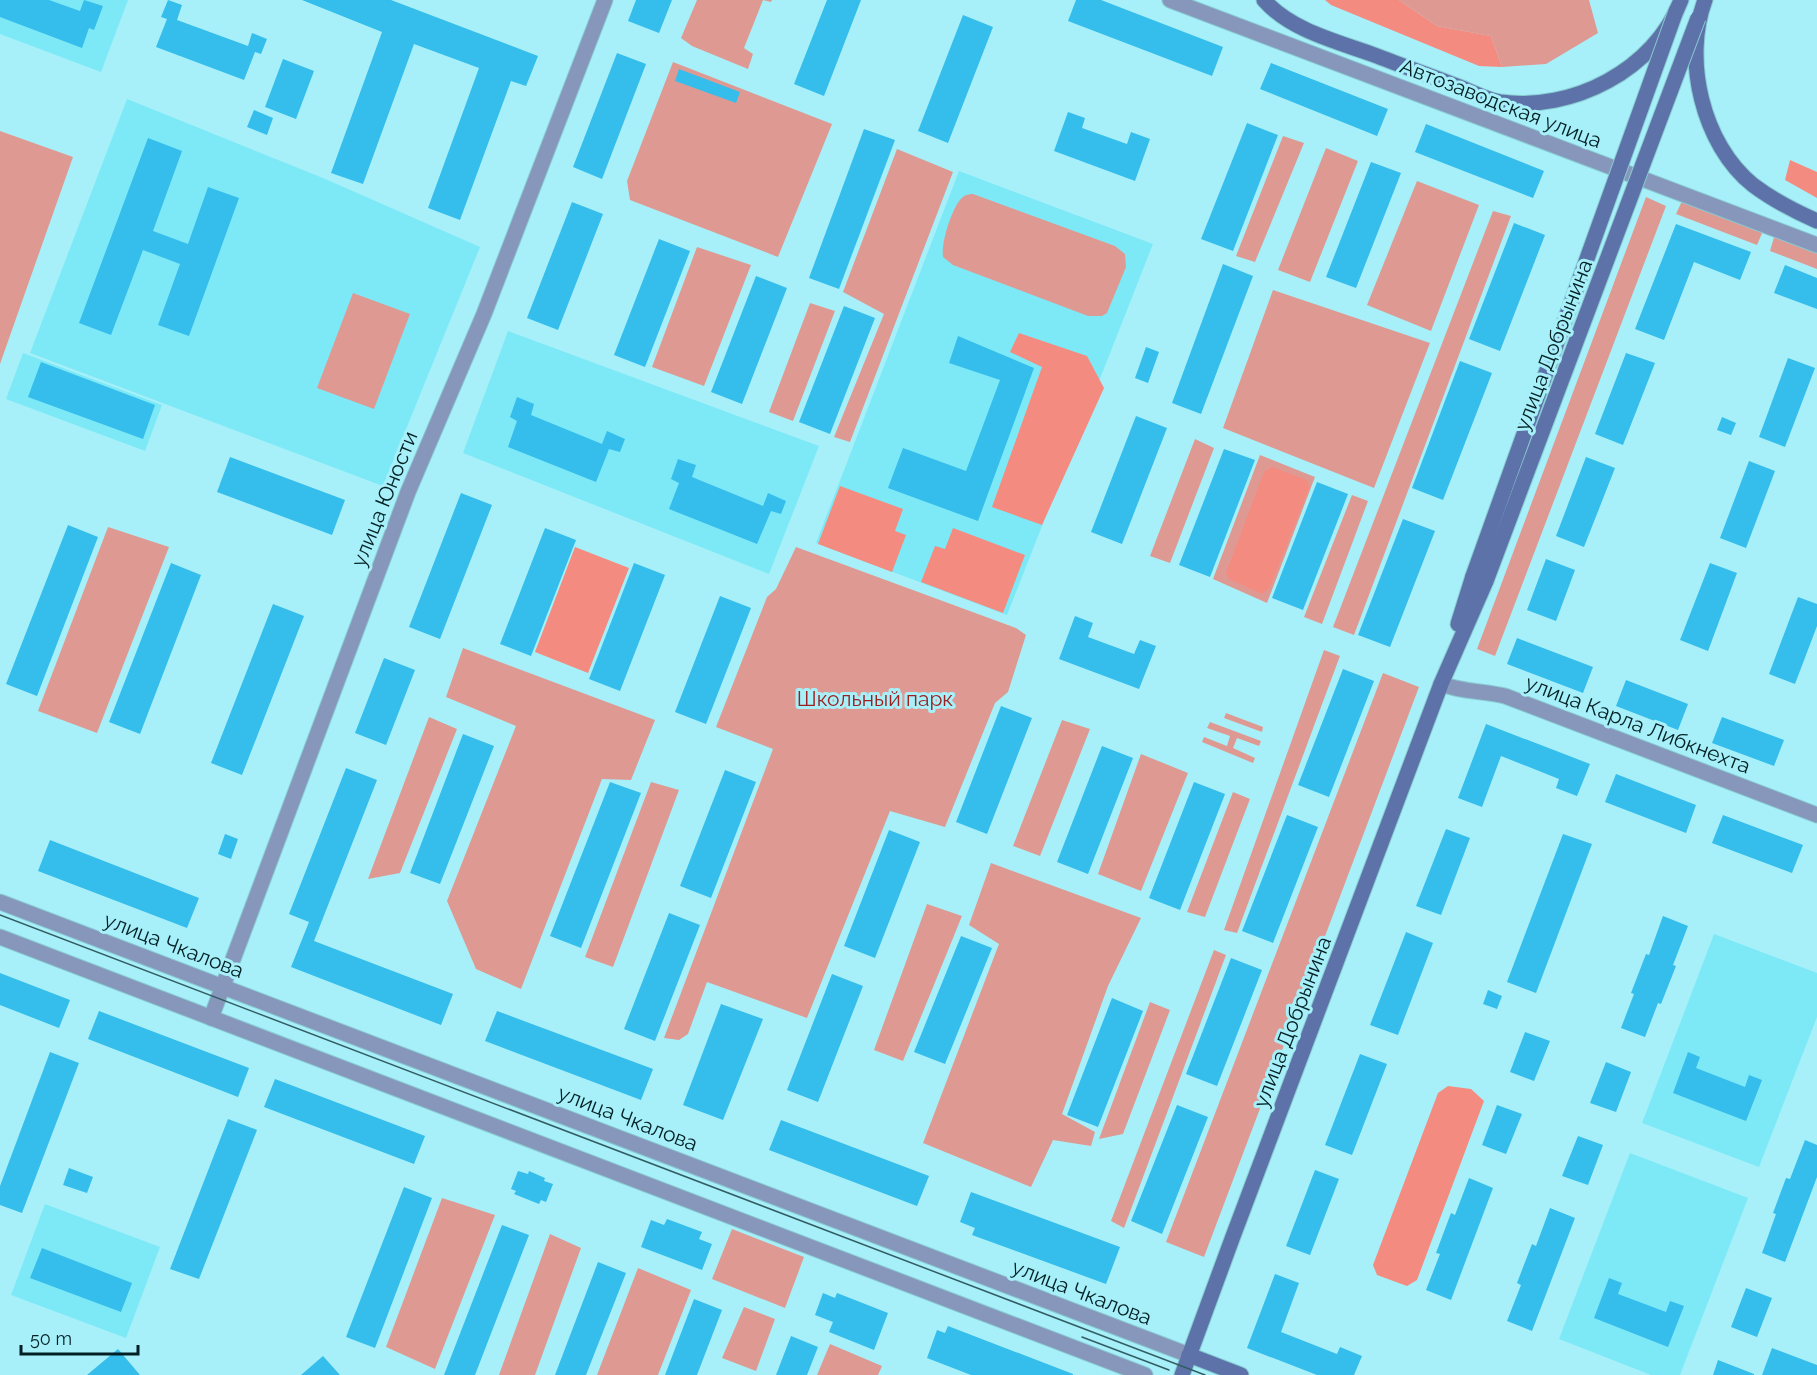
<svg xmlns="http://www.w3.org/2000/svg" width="1817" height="1375" font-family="Raleway,sans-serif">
<rect width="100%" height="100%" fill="#a7f0f9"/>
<g fill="#7de9f6">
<path d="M0,0H128L101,72L0,34Z"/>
<path d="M127,99L323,178L480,247L383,486L30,353Z"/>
<path d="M959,171L1153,244L1007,615L816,543Z"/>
<path d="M508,331L819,446L769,574L463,453Z"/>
<path d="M23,353L162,405L145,451L6,399Z"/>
<path d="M1714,934L1817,973V1017L1759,1167L1642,1123Z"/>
<path d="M1630,1153L1748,1198L1680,1375H1651L1559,1339Z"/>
<path d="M45,1204L160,1247L126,1338L11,1295Z"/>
</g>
<g fill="#de9a92">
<path d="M697,0H772L771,2L763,0L744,48L753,54L748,69L692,46L681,38Z"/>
<path d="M1399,0H1589L1598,33L1546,64L1502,67L1491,36L1437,26Z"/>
<path d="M673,62L832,124L778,257L630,200L627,181Z"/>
<path d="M0,131L73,157L0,364Z"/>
<path d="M1283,136L1304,143L1255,262L1236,256Z"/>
<path d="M1326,148L1358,161L1310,282L1278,270Z"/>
<path d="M897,149L953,172L850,442L834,437L884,314L843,292Z"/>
<path d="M1417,181L1479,205L1431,331L1367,305Z"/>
<path d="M973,194L1115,246L1125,254L1126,267L1107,313L1102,316H1088L953,265L943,257C941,243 951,211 960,200C963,196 967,194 973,194Z"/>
<path d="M1646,197L1666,206L1495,656L1477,649Z"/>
<path d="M1682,201L1763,231L1757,245L1676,214Z"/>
<path d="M1493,211L1511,216L1354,635L1333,627Z"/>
<path d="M1775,234L1817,249V269L1770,251Z"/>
<path d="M697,247L751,265L704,386L652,367Z"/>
<path d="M1273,290L1430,343L1374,488L1223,428Z"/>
<path d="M353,293L410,314L374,409L317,388Z"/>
<path d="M810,303L835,311L793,421L769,412Z"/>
<path d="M1195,439L1214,448L1170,563L1150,556Z"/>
<path d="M1260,455L1315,477L1267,603L1213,579Z"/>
<path d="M1352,495L1368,501L1322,624L1304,617Z"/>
<path d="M108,527L169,547L97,733L38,711Z"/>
<path d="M796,547L1016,628L1026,635L1008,692L995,703L945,827L890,811L807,1018L707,982L688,1034L679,1040L664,1038L773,749L716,727L767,597L776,589Z"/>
<path d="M463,648L655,720L631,780L602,779L521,989L476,969L447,901L516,726L446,697Z"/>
<path d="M1324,650L1340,656L1237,933L1224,930Z"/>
<path d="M1383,673L1419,687L1204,1257L1166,1242Z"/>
<path d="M1226,713L1263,727L1262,732L1224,718Z"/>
<path d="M429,717L457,729L400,873L368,879Z"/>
<path d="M1062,720L1090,729L1040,856L1013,846Z"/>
<path d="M1210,722L1261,741L1259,746L1237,738L1233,748L1255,758L1253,763L1202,742L1204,737L1227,746L1230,736L1207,728Z"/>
<path d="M1141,754L1188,773L1141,891L1098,874Z"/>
<path d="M651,782L679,790L613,967L585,957Z"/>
<path d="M1233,792L1250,799L1205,917L1187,912Z"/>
<path d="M991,863L1141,918L1108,986L1062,1114L1095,1132L1091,1146L1053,1140L1031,1187L923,1143L999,944L969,925Z"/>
<path d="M927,904L962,916L903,1061L874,1050Z"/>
<path d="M1214,950L1226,955L1124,1228L1111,1221Z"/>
<path d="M1150,1002L1170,1010L1123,1134L1099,1139Z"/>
<path d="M442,1198L495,1215L435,1369L386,1347Z"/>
<path d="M732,1229L804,1257L785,1308L712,1279Z"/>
<path d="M550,1234L581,1248L535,1375H499Z"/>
<path d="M638,1268L691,1290L658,1375H597Z"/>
<path d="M744,1307L775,1319L756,1371L722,1358Z"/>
<path d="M830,1344L882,1366L878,1375H817Z"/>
</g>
<g fill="#f48b80">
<path d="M1325,0H1399L1437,26L1491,36L1502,67L1479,66L1331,5Z"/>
<path d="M1790,160L1817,172V198L1785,180Z"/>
<path d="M1019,333L1087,356L1104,388L1042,525L992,507L1042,367L1010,352Z"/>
<path d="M1272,467L1307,480L1309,489L1270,587L1262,594L1229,579L1226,573L1264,472Z"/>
<path d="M840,486L903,509L895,531L906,535L892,572L818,544Z"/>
<path d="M953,528L1025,555L1003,613L921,582L935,546L945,549Z"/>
<path d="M575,547L629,568L588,673L535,652Z"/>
<path d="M1448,1086L1471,1089L1484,1101L1417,1280L1407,1286L1377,1275L1373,1265L1438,1093Z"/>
</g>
<g fill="#35bdec">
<path d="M0,0H49L80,11L84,0L103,6L94,30L89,28L82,48L0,17Z"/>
<path d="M168,0L182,5L177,20L248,46L252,33L267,39L261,54L255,52L244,80L156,47L167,19L161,17Z"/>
<path d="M302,0H391L538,56L526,86L511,81L460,220L428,208L479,68L414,44L363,184L331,173L382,32Z"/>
<path d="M636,0H672L659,33L628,21Z"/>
<path d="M827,0H861L824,96L794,84Z"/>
<path d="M1076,0H1101L1223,47L1212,76L1068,21Z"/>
<path d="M963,15L993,27L948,143L918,131Z"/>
<path d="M617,53L646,64L602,179L573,167Z"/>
<path d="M283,59L314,71L296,119L265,107Z"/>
<path d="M1271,63L1388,109L1377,136L1260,89Z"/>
<path d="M679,69L740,92L736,103L675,81Z"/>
<path d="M254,110L273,118L267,135L247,127Z"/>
<path d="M1068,112L1085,118L1082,128L1127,144L1131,132L1150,139L1135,181L1054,151Z"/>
<path d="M1247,123L1278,135L1233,251L1201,239Z"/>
<path d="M1426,124L1544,171L1533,198L1415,152Z"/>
<path d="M864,129L895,140L839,289L809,278Z"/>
<path d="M148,138L182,151L153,231L188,244L208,187L239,198L189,336L158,325L180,264L143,250L111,335L79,323Z"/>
<path d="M1371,162L1401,173L1356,288L1326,277Z"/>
<path d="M572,202L603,214L558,330L527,318Z"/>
<path d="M1514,223L1545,235L1500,351L1469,339Z"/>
<path d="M1676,224L1751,252L1740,280L1694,262L1664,340L1635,329Z"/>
<path d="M659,239L690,251L645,367L614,355Z"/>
<path d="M1223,264L1253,276L1201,414L1172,403Z"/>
<path d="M1785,265L1817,278V309L1774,293Z"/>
<path d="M756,276L787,288L742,404L711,392Z"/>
<path d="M844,306L875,318L830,434L799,422Z"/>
<path d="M958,336L1034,368L978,521L888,488L903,448L966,471L1000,380L949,363Z"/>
<path d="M1146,347L1159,352L1148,383L1135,378Z"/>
<path d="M1626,353L1655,363L1623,445L1595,434Z"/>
<path d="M1788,358L1815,368L1785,447L1759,437Z"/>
<path d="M1460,361L1492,373L1443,500L1412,488Z"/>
<path d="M41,362L155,405L143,439L28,397Z"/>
<path d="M517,397L534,404L531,415L602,444L607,431L625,439L620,452L609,449L596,482L508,447L517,421L510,417Z"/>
<path d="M1136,416L1167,428L1122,544L1091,532Z"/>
<path d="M1722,417L1736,423L1731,435L1717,430Z"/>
<path d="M1224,449L1255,460L1210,577L1179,565Z"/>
<path d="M230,457L345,500L332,535L217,492Z"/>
<path d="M1586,457L1615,468L1584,547L1556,536Z"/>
<path d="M678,459L696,465L692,477L763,506L768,493L786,501L781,514L771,511L757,544L669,509L679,483L671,479Z"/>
<path d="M1749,461L1775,471L1746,548L1720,538Z"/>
<path d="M1317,482L1348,494L1303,610L1272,598Z"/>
<path d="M461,493L492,505L440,639L409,627Z"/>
<path d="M1403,519L1435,531L1390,647L1358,635Z"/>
<path d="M68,525L98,537L37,696L6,684Z"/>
<path d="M545,528L576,540L531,656L500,644Z"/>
<path d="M1546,559L1575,570L1556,621L1527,610Z"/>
<path d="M171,563L201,575L140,734L109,722Z"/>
<path d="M634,563L665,575L620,691L589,679Z"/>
<path d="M1710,563L1737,573L1708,651L1680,640Z"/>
<path d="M720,596L751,608L706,724L675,712Z"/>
<path d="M1798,597L1817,604V626L1795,684L1769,674Z"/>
<path d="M273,604L304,616L242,775L211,763Z"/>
<path d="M1075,616L1093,623L1088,637L1134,654L1140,640L1156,646L1139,689L1059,659Z"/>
<path d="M1517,638L1593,667L1583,693L1507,664Z"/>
<path d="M384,658L415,670L386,745L355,733Z"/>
<path d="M1343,669L1374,681L1329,797L1298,785Z"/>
<path d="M1626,680L1688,704L1678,730L1616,706Z"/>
<path d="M1001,706L1032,718L987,834L956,822Z"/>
<path d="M1722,717L1784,740L1774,766L1712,743Z"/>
<path d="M1486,724L1590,764L1577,796L1556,788L1559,779L1501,756L1482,807L1458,798Z"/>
<path d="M463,734L494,746L440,884L410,873Z"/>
<path d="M1102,746L1133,758L1088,874L1057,862Z"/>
<path d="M346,768L377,780L314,941L453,994L441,1025L291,967L309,922L289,914Z"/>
<path d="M725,770L756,782L711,898L680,886Z"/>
<path d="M1616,774L1696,805L1686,833L1605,802Z"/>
<path d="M610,782L641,793L581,948L550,936Z"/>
<path d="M1194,782L1225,794L1180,910L1149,898Z"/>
<path d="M1287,815L1318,827L1273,943L1242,931Z"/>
<path d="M1723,815L1803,845L1792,873L1712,843Z"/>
<path d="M1446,829L1470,838L1441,915L1416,906Z"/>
<path d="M889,830L920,842L875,958L844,946Z"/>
<path d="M225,834L238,839L231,859L218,854Z"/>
<path d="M1563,834L1592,844L1536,993L1507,982Z"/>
<path d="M50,840L199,898L187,928L38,871Z"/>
<path d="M669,913L700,925L655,1041L624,1029Z"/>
<path d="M1663,916L1688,926L1673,965L1676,966L1661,1004L1658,1003L1645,1037L1621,1028L1634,994L1631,993L1646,954L1649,955Z"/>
<path d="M1406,932L1433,943L1398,1035L1370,1025Z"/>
<path d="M961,936L992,948L945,1064L914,1052Z"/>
<path d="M1231,958L1262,970L1217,1086L1186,1074Z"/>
<path d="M0,973L70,1000L59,1028L0,1005Z"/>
<path d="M832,974L863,986L818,1102L787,1090Z"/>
<path d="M1488,990L1502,996L1497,1009L1483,1004Z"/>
<path d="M1112,998L1143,1011L1098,1127L1067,1115Z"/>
<path d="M721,1004L763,1019L723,1120L683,1105Z"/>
<path d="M99,1011L249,1068L238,1097L88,1039Z"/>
<path d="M497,1011L653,1069L641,1100L485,1041Z"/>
<path d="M1525,1032L1550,1041L1534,1081L1510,1072Z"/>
<path d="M50,1052L79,1063L22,1213L0,1205V1186Z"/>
<path d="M1688,1052L1700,1057L1696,1068L1745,1087L1749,1075L1762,1080L1746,1121L1673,1093Z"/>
<path d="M1360,1054L1387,1064L1352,1155L1325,1145Z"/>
<path d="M1606,1062L1631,1072L1616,1112L1590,1103Z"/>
<path d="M275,1079L425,1136L414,1164L264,1107Z"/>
<path d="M1177,1105L1208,1117L1162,1234L1131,1221Z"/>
<path d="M1497,1105L1522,1114L1506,1154L1482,1145Z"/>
<path d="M228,1119L257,1130L199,1279L170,1269Z"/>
<path d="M781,1120L929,1176L917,1206L769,1150Z"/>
<path d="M1578,1136L1603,1145L1588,1185L1562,1176Z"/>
<path d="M1805,1140L1817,1145V1177L1785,1262L1762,1253L1776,1214L1773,1213L1786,1178L1790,1179Z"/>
<path d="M69,1168L93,1177L87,1193L63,1185Z"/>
<path d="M1315,1170L1339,1179L1310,1255L1286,1246Z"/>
<path d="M518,1171L528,1174L529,1171L545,1178L544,1181L553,1184L546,1202L541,1200L539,1204L514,1194L516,1191L511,1189Z"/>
<path d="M1469,1178L1493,1188L1451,1300L1426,1290L1440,1254L1436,1253L1451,1213L1455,1215Z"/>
<path d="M404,1187L432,1198L375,1348L346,1337Z"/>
<path d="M971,1192L1120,1247L1106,1284L972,1235L975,1228L960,1222Z"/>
<path d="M1550,1208L1575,1218L1532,1331L1507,1321L1521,1285L1517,1283L1532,1244L1536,1246Z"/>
<path d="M667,1219L702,1232L699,1239L712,1244L702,1270L641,1247L651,1220L664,1225Z"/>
<path d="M502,1225L529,1235L475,1375H444Z"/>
<path d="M42,1248L132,1283L121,1312L30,1278Z"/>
<path d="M598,1262L626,1273L586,1375H555Z"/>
<path d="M1275,1274L1299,1283L1281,1332L1337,1354L1340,1347L1362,1356L1354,1375H1317L1247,1348Z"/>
<path d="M1609,1278L1622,1283L1618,1294L1666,1312L1670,1301L1684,1306L1668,1347L1594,1318Z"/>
<path d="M1746,1288L1772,1298L1757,1337L1731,1327Z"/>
<path d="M823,1293L835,1298L837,1293L888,1313L874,1350L829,1332L833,1322L815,1315Z"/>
<path d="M694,1299L722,1310L697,1375H665Z"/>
<path d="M948,1326L1073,1374V1375H971L927,1358L937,1330L945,1333Z"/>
<path d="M791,1336L818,1347L807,1375H776Z"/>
<path d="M1772,1348L1817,1365V1375H1762Z"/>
<path d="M118,1349L140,1375H87Z"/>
<path d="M323,1356L340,1375H301Z"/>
<path d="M1718,1360L1754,1374V1375H1713Z"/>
</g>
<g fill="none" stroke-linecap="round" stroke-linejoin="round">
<defs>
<g id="minor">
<path d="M1170,0L1817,245"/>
<path d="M1441,684C1462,692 1484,691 1505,696L1817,815"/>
<path d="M211,1018L408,492L484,314L605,0"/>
</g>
<g id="tertiary">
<path d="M0,902L1189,1355"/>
<path d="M0,937L1145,1375"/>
</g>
<g id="secondary">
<path d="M1264,0C1291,31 1339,42 1377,56C1405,67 1434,77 1462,88C1474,93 1488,100 1500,102C1572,112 1655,70 1681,0"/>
<path d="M1705,0C1683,59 1702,144 1753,185C1773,200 1794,211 1817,221"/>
<path d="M1458,624L1473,576"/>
<path d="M1189,1355L1241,1375"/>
<path d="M1182,1375L1232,1239L1441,684L1486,581"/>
</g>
</defs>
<use href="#minor" stroke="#89cbd3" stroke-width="17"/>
<use href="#tertiary" stroke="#89cbd3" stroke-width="17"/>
<use href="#secondary" stroke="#89cbd3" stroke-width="17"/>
<use href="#minor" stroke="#8797bc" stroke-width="15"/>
<use href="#tertiary" stroke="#8797bc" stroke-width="15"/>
<use href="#secondary" stroke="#5c72a8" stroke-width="15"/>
<g stroke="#325d63" stroke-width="1.5">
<path d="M0,915L1205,1375"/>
<path d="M1082,1337L1169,1370"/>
</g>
<defs>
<g id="secondary-bridge">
<path d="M1473,576L1676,11"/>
<path d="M1486,581L1698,18"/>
</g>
</defs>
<use href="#secondary-bridge" stroke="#89cbd3" stroke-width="17" stroke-linecap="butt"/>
<use href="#secondary-bridge" stroke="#5c72a8" stroke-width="15"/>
</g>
<g text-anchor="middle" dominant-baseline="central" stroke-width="6" stroke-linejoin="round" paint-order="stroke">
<g font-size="21" fill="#022024" stroke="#a7f0f9">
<text transform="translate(1501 103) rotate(21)">Автозаводская улица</text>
<text transform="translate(1553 345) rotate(-69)">улица Добрынина</text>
<text transform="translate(384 499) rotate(-68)">улица Юности</text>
<text transform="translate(1638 724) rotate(21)">улица Карла Либкнехта</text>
<text transform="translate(174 945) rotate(21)">улица Чкалова</text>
<text transform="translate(1292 1022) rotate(-69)">улица Добрынина</text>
<text transform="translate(628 1118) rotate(21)">улица Чкалова</text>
<text transform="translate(1082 1292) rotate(21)">улица Чкалова</text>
</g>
<g font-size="21" fill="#9c2020" stroke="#a7f0f9">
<text x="875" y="698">Школьный парк</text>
</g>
</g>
<path d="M21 1345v9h117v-9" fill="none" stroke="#022024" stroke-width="3"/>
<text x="30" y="1345" font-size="18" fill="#022024" stroke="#a7f0f9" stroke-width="4.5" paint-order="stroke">50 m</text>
</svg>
